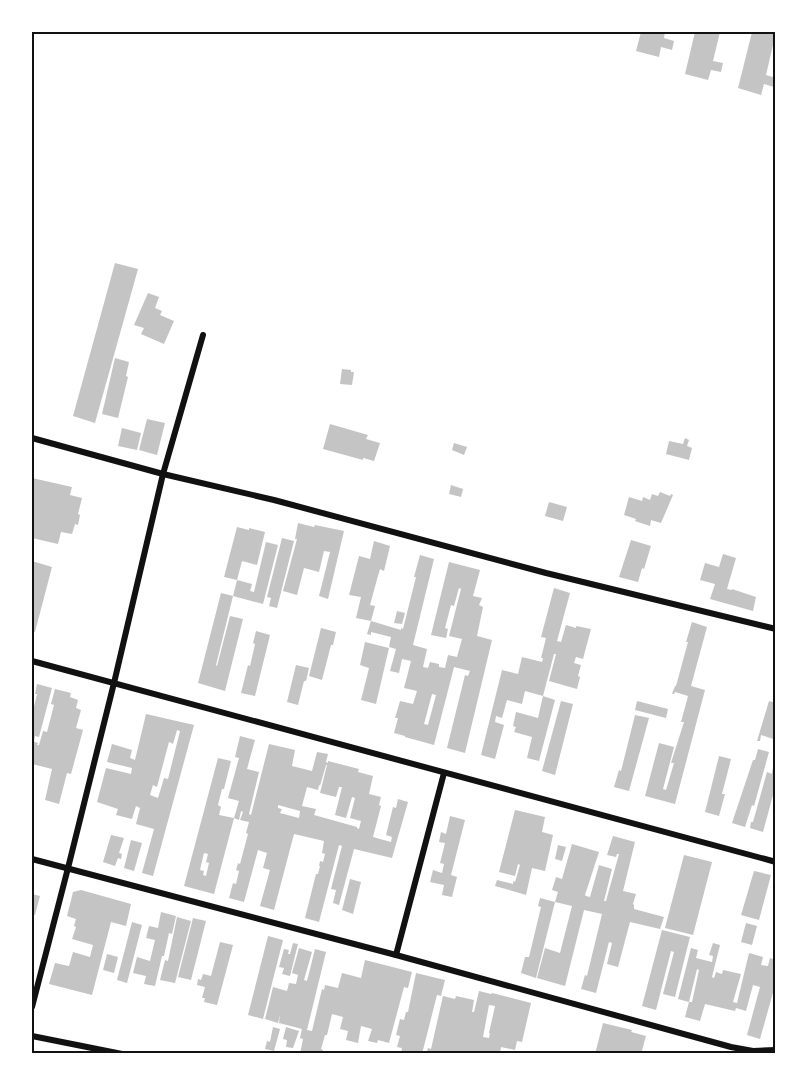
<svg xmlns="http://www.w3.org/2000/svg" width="807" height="1085" font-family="'Asap Condensed',sans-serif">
<rect width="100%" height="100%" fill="#fff"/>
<g fill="#c4c4c4" fill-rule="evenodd">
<path d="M641,32H665L664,38L674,41L672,50L661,47L659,57L636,51Z"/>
<path d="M695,32H720L713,61L723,63L721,72L711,70L708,80L685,74Z"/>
<path d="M752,32H776L766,75L776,78V80L774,87L764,84L761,95L738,88Z"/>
<path d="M115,263L138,269L95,423L73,416Z"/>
<path d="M148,293L159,297L155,308L162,311L160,315L174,321L164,344L141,334L144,328L134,325Z"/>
<path d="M115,358L129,362L126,376L128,377L118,418L102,414Z"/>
<path d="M342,369L351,370V372H354L352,385L340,384Z"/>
<path d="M147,419L165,423L157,455L139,450Z"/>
<path d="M330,424L368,435L366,439L380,443L374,461L363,458V460L323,449Z"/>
<path d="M122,428L141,433L137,450L118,446Z"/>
<path d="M685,438L689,440L687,446L692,448L689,460L666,454L669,441L683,444Z"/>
<path d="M454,443L467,447L464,455L452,450Z"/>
<path d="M32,478L72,487L70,495L82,498L78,514L80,515L78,525L75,524L72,534L61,532L58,544L32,538Z"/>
<path d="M451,485L463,489L461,497L449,494Z"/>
<path d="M660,492L670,496L671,494L673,495L661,523L651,520L650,526L635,521L636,519L624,515L629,497L642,501L643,497L650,500L652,494L658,496Z"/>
<path d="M549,502L567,507L563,521L545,516Z"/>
<path d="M298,523L314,527L315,525L344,531L328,599L319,596L330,552L324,551L319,572L304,568L297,595L283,591L297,539H295Z"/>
<path d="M237,527L249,530V528L265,532L257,565L242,561L237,580L224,577Z"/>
<path d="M282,538L294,541L277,608L269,606L271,598L267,597Z"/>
<path d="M631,540L651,546L644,569L642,568L638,582L619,577Z"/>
<path d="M374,541L390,546L384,571L380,569L376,583L370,605L375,606L371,621L356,618L361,597L349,595L359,556L370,559Z"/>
<path d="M266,542L278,545L263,604L233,596L237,580L252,584L250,591L254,592Z"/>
<path d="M723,554L736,558L727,589L732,590V589L756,597L753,611L710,599L715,584L700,580L705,563L719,567Z"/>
<path d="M420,555L434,559L413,645L427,649L423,667L428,668L430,662L439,664V667L445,668L448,655L457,657L462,639L449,636L461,589L459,588L454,606L451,605L445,628L448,629L446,638L431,635L449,562L480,570L473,596L482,598L479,605L483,607L477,636L492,640L465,753L447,748L465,675L468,676L470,671L454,667L434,745L405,737V736L394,733L398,718H395L400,701L413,704L417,691L404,688L411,661L402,659L399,673L390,671L396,649L389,647L391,637L371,632V635L367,634L371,621L401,630V628L403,629L416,577H414ZM432,694L436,695L428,725L424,724Z"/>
<path d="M32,561L52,567L35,632L32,631Z"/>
<path d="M554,588L570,593L557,641L561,642L566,625L576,628V626L591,629L583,659L576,657L574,663L581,665L578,676L580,677L577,689L549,681L556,654H554L543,696L525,691L522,704L507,700L502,718L496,716L495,722L504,725L495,759L481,755L502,670L518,674L522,657L542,662L543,658H541L546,638L541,637Z"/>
<path d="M221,593L233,596L216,665L217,666L230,616L243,619L225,691L198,683Z"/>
<path d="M397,611L405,613L402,624L394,623Z"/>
<path d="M692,622L707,627L691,686L705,690L675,804L645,796L659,743L674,747L663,789L666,790L674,763H671L684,722H681L688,696L675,692L674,694H672L675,686H676L688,642H686Z"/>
<path d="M321,628L336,632L333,645H331L322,680L309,676Z"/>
<path d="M256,631L270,635L255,696L241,693L248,665L250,666L255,644L253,643Z"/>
<path d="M365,642L389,648L376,704L361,700L369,668L360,665Z"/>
<path d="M296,665L309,668L306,681H304L298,705L287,702Z"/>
<path d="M37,684L52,688L39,737L35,736L34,741L32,740V715L37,694H35Z"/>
<path d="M55,689L71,693L70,697L78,700L76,708L81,710L76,728L83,730L71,774L67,773L59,804L45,800L52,769L32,764V741L38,743L37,745H39L43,731L47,732L54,705L51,704Z"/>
<path d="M543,696L555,700L539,761L527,758L532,737L514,732L516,727L513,726L516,712L538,718Z"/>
<path d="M561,701L573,704L555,775L542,771Z"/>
<path d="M637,701L668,709L666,718L635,710Z"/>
<path d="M769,701L776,703V729L773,739L761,735L760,741H757Z"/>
<path d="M146,714L194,725L153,876L142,873L154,829L136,824L140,808L136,806L132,819L116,815L118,809L97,802L106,768L131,774L132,768L107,762L112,744L132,750L130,758L135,760ZM177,730L180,731L168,779L164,778L158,798L150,795L153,785L157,787L169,742L173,744Z"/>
<path d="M635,715L649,718L629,791L614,787L619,770L621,771Z"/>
<path d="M240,736L255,740L247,769L259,772L249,814L251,815L269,744L295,750L292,766L312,771L317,752L328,754L326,762L328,763V761L359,769L358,772L373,776L369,794L381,797L379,805L381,806L373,837L391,842L392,837L386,835L393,807L396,808L398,799L408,802L392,858L354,849L339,905L333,903L336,890L331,889L342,846L339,845L319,922L305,918L316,874H318L320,866H319L320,861L323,862L325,854L322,853L324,841L294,834L274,910L260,906L270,870L263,868L267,853L258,850L244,902L229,898L233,883L236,884L239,871L236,870L238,863L240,864L248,834L246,833L249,822L240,820L243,812L241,811L239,820L234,818L239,801L228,798L239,758L235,757ZM326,765H327L320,793L336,797L339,787H342L335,815L346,818L352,797L355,798L350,818L361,821L359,829L357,828V827L314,815L316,809L302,806L307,787L318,790L319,785L320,786ZM278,805L300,811L299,818L280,813L282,809L278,808Z"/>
<path d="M758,749L769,752L754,806L752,805L745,827L732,823L753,760H755Z"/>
<path d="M719,756L731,759L722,794H725L719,816L705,812Z"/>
<path d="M218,758L231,761L224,789H222L218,805L221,807L219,815L234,818L214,894L184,886ZM204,853L208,854L206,862L209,863L206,876L203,875L204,871L200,870Z"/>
<path d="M773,767L776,768V784L763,832L750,828L751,822H753L767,772L772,774Z"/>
<path d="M515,810L545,817L542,832L553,835L545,871L532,868L526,895L495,886L497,880L513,884V881L515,882L520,865L518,864L515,876L499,872Z"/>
<path d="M450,816L465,820L451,875L457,877L452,897L442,895L444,885L430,882L433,870L442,873L444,864L440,863L445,843L439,842L441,832L446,834Z"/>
<path d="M111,835L124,838L119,853L122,854L121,859L118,858L115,866L103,862Z"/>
<path d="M613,836L635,842L623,891L636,894L633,904L634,905V909L664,917L660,929L630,922L618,967L607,964L612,943L609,942L596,993L581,989L585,975L587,976L602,914L584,910L565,986L537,978L545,948L560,953L572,906L555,902L558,892L552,890L556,877L562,879L572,844L599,852L585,895L586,896L590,897L599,865L612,869L604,901H606L619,854H617L616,857L607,855Z"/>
<path d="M131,840L142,843L134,871L124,868Z"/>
<path d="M558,845L566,847L562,861L555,859Z"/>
<path d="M684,855L712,862L693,935L665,928Z"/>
<path d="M754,871L771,875L759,920L741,915Z"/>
<path d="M350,879L361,882L353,914L342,910Z"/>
<path d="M81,890L131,904L126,926L111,922L92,995L49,984L55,963L69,966L73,952L90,957L93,945L72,939L76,927L74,926L76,919L67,916L73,892Z"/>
<path d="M32,894L40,896L35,915L32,914Z"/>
<path d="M540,898L555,902L536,978L521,973L525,957H529L541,907L538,906Z"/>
<path d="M161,912L176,916L172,934L169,933L164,956H162L155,986L144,984L146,976L133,973L137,957L150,961L155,940L146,938L149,926L158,928Z"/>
<path d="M177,917L191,921L175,983L160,980L165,960L168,961Z"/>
<path d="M193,918L206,921L191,980L178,977Z"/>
<path d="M132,922L142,925L127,983L117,980Z"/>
<path d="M746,923L757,926L752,945L741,942Z"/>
<path d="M662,930L690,937L675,997L663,994L674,952L671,951L656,1010L642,1006Z"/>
<path d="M268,936L283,940L263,1019L248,1015Z"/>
<path d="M220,942L233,945L217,1005L204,1002L205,998H202L205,987L197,985L198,979L201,980L203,974L211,976Z"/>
<path d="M293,943L298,944L290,976L282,974L284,968L279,967L284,949L289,950L288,954H290Z"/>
<path d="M713,943L720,945L712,977L714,978L716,972L722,974L723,970L741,974L733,1002L737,1003L749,953L763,957L761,965L768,966L770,958L776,960V982L760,1039L747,1035L760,987L753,985L746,1011L736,1008L735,1011L705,1004L700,1021L685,1017L689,1002H692L699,970L697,969L689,1002L678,999L691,948L698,950L696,958L712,962L713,956L709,955Z"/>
<path d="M299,948L312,952L304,980L307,981L315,949L326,952L307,1030L312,1031L322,989L324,990L325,985L338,988L342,973L361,978L365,960L412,972L408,988L404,987L389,1043L378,1040L377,1043L368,1041L372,1029L361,1026L358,1043L346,1040L348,1031L340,1029L343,1017L332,1014L327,1035H325L321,1049L323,1050L322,1054H300L303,1039L300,1038L302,1029L279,1023L280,1015L278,1023L265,1019L273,987L287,991L289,983L296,984L298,975L292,973Z"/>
<path d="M107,954L118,957L114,973L103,970Z"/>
<path d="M416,973L445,980L441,996L437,995L422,1054H401L402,1048L397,1047L400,1036L396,1035L400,1019L404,1020L406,1012H408Z"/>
<path d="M479,991L491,994L492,993L531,1003L522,1042L517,1041L515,1050L501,1047L500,1054H426L428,1048L431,1049L443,996L455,999L456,996L474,1000L472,1012H474ZM489,1005L495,1006L489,1033H490L489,1038L483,1037Z"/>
<path d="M603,1023L632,1030L631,1032L646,1036L641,1054H595Z"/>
<path d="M273,1027L280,1029L274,1051L265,1049L267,1041L270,1042Z"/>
<path d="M286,1027L299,1031L293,1048L286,1047L287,1040L283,1039Z"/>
</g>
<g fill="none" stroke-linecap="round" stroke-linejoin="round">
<g stroke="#111" stroke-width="6">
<path d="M32,438L163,474L274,500L546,573L776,629"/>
<path d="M32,661L776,862"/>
<path d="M32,859L396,955L731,1047L753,1051L776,1050"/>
<path d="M396,955L444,773"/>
<path d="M32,1007L68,868L114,683L163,474L203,335"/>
<path d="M32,1036L122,1054"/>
</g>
</g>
<rect width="807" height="1085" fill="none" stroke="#ffffff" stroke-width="66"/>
<rect x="33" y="33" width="741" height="1019" fill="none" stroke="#111" stroke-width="2"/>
</svg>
